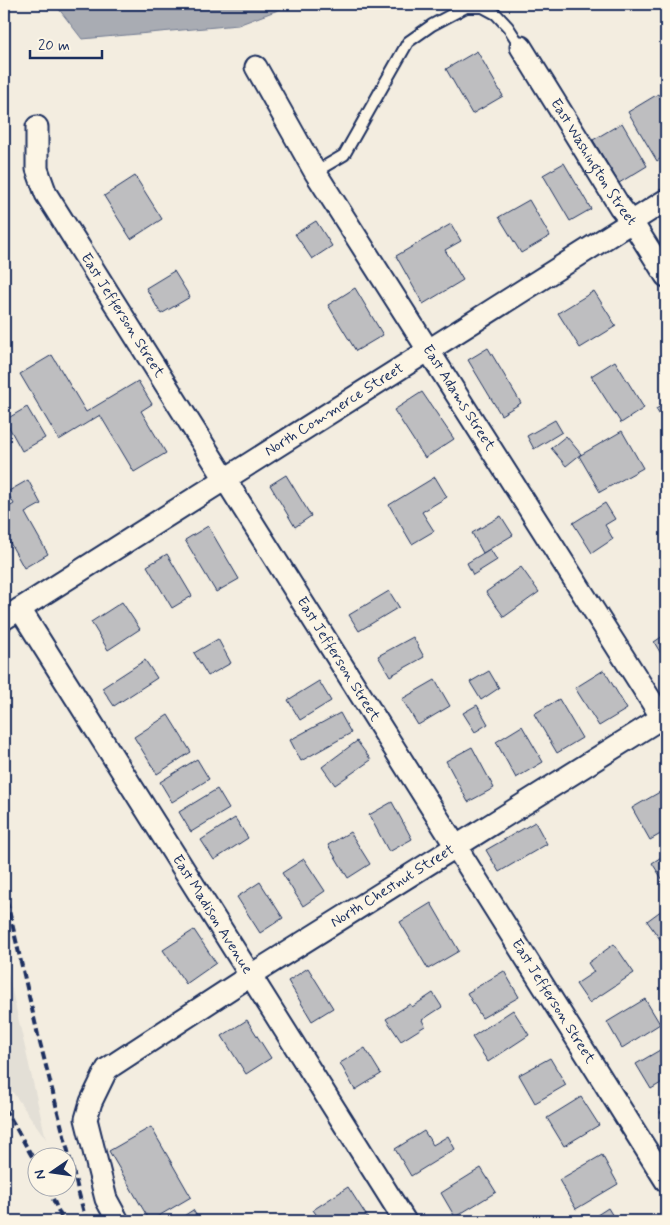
<svg xmlns="http://www.w3.org/2000/svg" width="670" height="1225" font-family="Mynerve,sans-serif">
<rect width="100%" height="100%" fill="#f3ede0"/>
<filter id="ink" filterUnits="userSpaceOnUse"><feTurbulence type="fractalNoise" baseFrequency=".02" numOctaves="2"/><feDisplacementMap in="SourceGraphic" scale="10" xChannelSelector="R" yChannelSelector="G"/><feConvolveMatrix kernelMatrix="1 2 1 2 8 2 1 2 1" color-interpolation-filters="sRGB"/></filter>
<g filter="url(#ink)">
<path fill="#e3dfd6" d="M4,956L46,1139L4,1080Z"/>
<path fill="#a9acb3" stroke="#707a91" d="M55,4H294L238,25L82,39Z"/>
<g fill="#bebec0" stroke="#1b2f5e">
<path d="M477,51L503,96L472,114L446,69Z"/>
<path d="M658,94L666,108V155L657,161L628,112Z"/>
<path d="M622,123L647,166L619,183L593,140Z"/>
<path d="M564,163L591,209L570,221L543,175Z"/>
<path d="M135,176L162,219L131,239L104,196Z"/>
<path d="M529,200L550,236L521,253L499,217Z"/>
<path d="M316,221L332,246L312,259L295,234Z"/>
<path d="M451,224L461,241L445,250L463,280L423,304L396,256Z"/>
<path d="M174,271L190,297L161,314L146,288Z"/>
<path d="M355,288L383,335L356,351L328,305Z"/>
<path d="M594,291L616,326L580,348L558,313Z"/>
<path d="M488,348L521,403L501,415L468,360Z"/>
<path d="M52,355L86,412L138,381L152,404L141,411L166,453L134,472L100,415L59,440L20,374Z"/>
<path d="M615,361L644,408L621,423L591,376Z"/>
<path d="M422,392L454,439L425,458L394,410Z"/>
<path d="M666,403V425L656,409Z"/>
<path d="M27,407L45,438L22,451L5,420Z"/>
<path d="M555,420L562,432L534,449L527,436Z"/>
<path d="M622,431L643,468L600,492L579,456Z"/>
<path d="M566,436L581,454L566,466L551,448Z"/>
<path d="M286,475L311,516L295,527L270,485Z"/>
<path d="M435,477L447,497L422,512L434,531L412,544L389,505Z"/>
<path d="M28,480L41,504L25,513L48,554L24,568L4,532V510L14,504L7,492Z"/>
<path d="M605,503L615,519L605,525L613,539L592,553L573,523Z"/>
<path d="M501,516L513,535L483,553L472,533Z"/>
<path d="M208,526L239,579L216,592L185,540Z"/>
<path d="M490,549L497,560L473,575L467,563Z"/>
<path d="M167,554L192,596L172,608L147,566Z"/>
<path d="M521,567L539,592L504,617L486,592Z"/>
<path d="M389,591L399,607L359,631L349,615Z"/>
<path d="M122,602L140,629L108,650L91,622Z"/>
<path d="M666,634V662L654,642Z"/>
<path d="M413,637L424,657L390,676L378,656Z"/>
<path d="M218,639L231,663L208,676L194,653Z"/>
<path d="M145,660L157,678L114,706L102,688Z"/>
<path d="M604,670L627,709L599,726L575,688Z"/>
<path d="M489,671L499,688L481,700L470,682Z"/>
<path d="M435,680L450,706L418,725L402,699Z"/>
<path d="M319,681L331,701L300,720L288,700Z"/>
<path d="M559,699L582,738L557,753L534,714Z"/>
<path d="M477,705L488,724L475,732L463,713Z"/>
<path d="M340,713L351,733L301,761L290,740Z"/>
<path d="M168,715L191,752L157,774L134,737Z"/>
<path d="M522,726L543,762L516,778L496,742Z"/>
<path d="M357,741L371,760L335,785L322,767Z"/>
<path d="M472,747L494,788L468,802L446,761Z"/>
<path d="M197,759L209,779L172,802L160,782Z"/>
<path d="M217,789L229,809L191,832L179,812Z"/>
<path d="M665,789L666,831L650,840L632,808Z"/>
<path d="M392,802L412,839L389,852L369,815Z"/>
<path d="M235,818L248,838L214,860L201,840Z"/>
<path d="M535,822L547,844L499,872L486,850Z"/>
<path d="M350,832L370,864L348,878L328,845Z"/>
<path d="M666,854V885L652,863Z"/>
<path d="M304,859L325,891L303,906L282,873Z"/>
<path d="M260,882L283,918L260,933L237,897Z"/>
<path d="M431,903L459,951L428,969L400,922Z"/>
<path d="M666,907V939L662,942L647,921Z"/>
<path d="M194,930L216,963L186,984L163,950Z"/>
<path d="M614,944L634,973L589,1003L576,984L594,972L588,963Z"/>
<path d="M308,968L333,1008L312,1021L288,981Z"/>
<path d="M504,971L519,997L482,1018L467,993Z"/>
<path d="M433,993L442,1007L422,1020L425,1026L401,1041L386,1019L410,1004L412,1007Z"/>
<path d="M645,999L660,1024L622,1048L607,1022Z"/>
<path d="M513,1010L529,1035L488,1062L472,1037Z"/>
<path d="M247,1020L271,1058L246,1074L222,1036Z"/>
<path d="M665,1047L666,1049V1080L651,1089L636,1064Z"/>
<path d="M365,1048L381,1074L355,1090L340,1063Z"/>
<path d="M550,1058L566,1085L535,1103L519,1075Z"/>
<path d="M581,1097L599,1125L564,1146L547,1118Z"/>
<path d="M666,1108V1122L660,1112Z"/>
<path d="M151,1127L191,1197L150,1221L109,1151Z"/>
<path d="M424,1131L433,1145L448,1136L455,1149L411,1176L395,1149Z"/>
<path d="M602,1155L618,1184L576,1209L559,1180Z"/>
<path d="M481,1168L496,1192L455,1217L441,1193Z"/>
<path d="M348,1187L368,1218L363,1221H321L313,1210Z"/>
<path d="M608,1208L616,1221H588Z"/>
<path d="M193,1210L200,1221H176Z"/>
</g>
<g fill="none" stroke-linecap="round" stroke-linejoin="round">
<defs>
<path id="lane" d="M315,172L344,155L408,42L432,25L466,7H483L496,14L508,27L521,47"/>
<g id="street">
<path id="s1" d="M521,47L620,207L632,222L666,276"/>
<path id="s2" d="M256,67L315,172L666,724"/>
<path id="s3" d="M37,127V169L46,194L666,1181"/>
<path id="s4" d="M20,609L405,1221"/>
<path id="s5" d="M4,619L666,200"/>
<path id="s6" d="M118,1221L106,1199L86,1119L91,1102L107,1069L251,975L666,715"/>
</g>
</defs>
<use href="#lane" stroke="#1b2f5e" stroke-width="14"/>
<use href="#street" stroke="#1b2f5e" stroke-width="25"/>
<use href="#lane" stroke="#fcf5e5" stroke-width="10"/>
<use href="#street" stroke="#fcf5e5" stroke-width="21"/>
<g stroke="#1b2f5e" stroke-width="4" stroke-dasharray="8 4" stroke-linecap="butt">
<path d="M4,889L38,1035L86,1221"/>
<path d="M4,1108L11,1119L38,1167"/>
<path d="M48,1188L63,1221"/>
</g>
</g>
</g>
<g text-anchor="middle" dominant-baseline="central" stroke-width="4" stroke-linejoin="round" paint-order="stroke">
<g font-size="15" fill="#1b2f5e" stroke="#fcf5e5">
<text stroke="none"><textPath href="#s1" startOffset="136">East Washington Street</textPath></text>
<text stroke="none"><textPath href="#s3" startOffset="212">East Jefferson Street</textPath></text>
<text stroke="none"><textPath href="#s2" startOffset="388">East Adams Street</textPath></text>
<text stroke="none"><textPath href="#s5" startOffset="391">North Commerce Street</textPath></text>
<text stroke="none"><textPath href="#s3" startOffset="618">East Jefferson Street</textPath></text>
<text stroke="none"><textPath href="#s6" startOffset="501">North Chestnut Street</textPath></text>
<text stroke="none"><textPath href="#s4" startOffset="361">East Madison Avenue</textPath></text>
<text stroke="none"><textPath href="#s3" startOffset="1022">East Jefferson Street</textPath></text>
</g>
</g>
<rect width="670" height="1225" fill="none" stroke="#fcf5e5" stroke-width="20"/>
<rect x="10" y="10" width="650" height="1205" fill="none" stroke="#1b2f5e" stroke-width="2" filter="url(#ink)"/>
<g transform="translate(52 1172) rotate(257)"><circle r="24" fill="#fcf5e5" stroke="#a2a6af"/>
<path d="M0-4L9 19L0 12L-9 19Z" fill="#1b2f5e"/>
<text y="-8" font-size="14" font-weight="bold" text-anchor="middle" fill="#1b2f5e">N</text>
</g>
<path d="M30 50v8h72v-8" fill="none" stroke="#1b2f5e" stroke-width="2.5"/>
<text x="38" y="50" font-size="15" fill="#1b2f5e" stroke="#fcf5e5" stroke-width="4" paint-order="stroke">20 m</text>
</svg>
